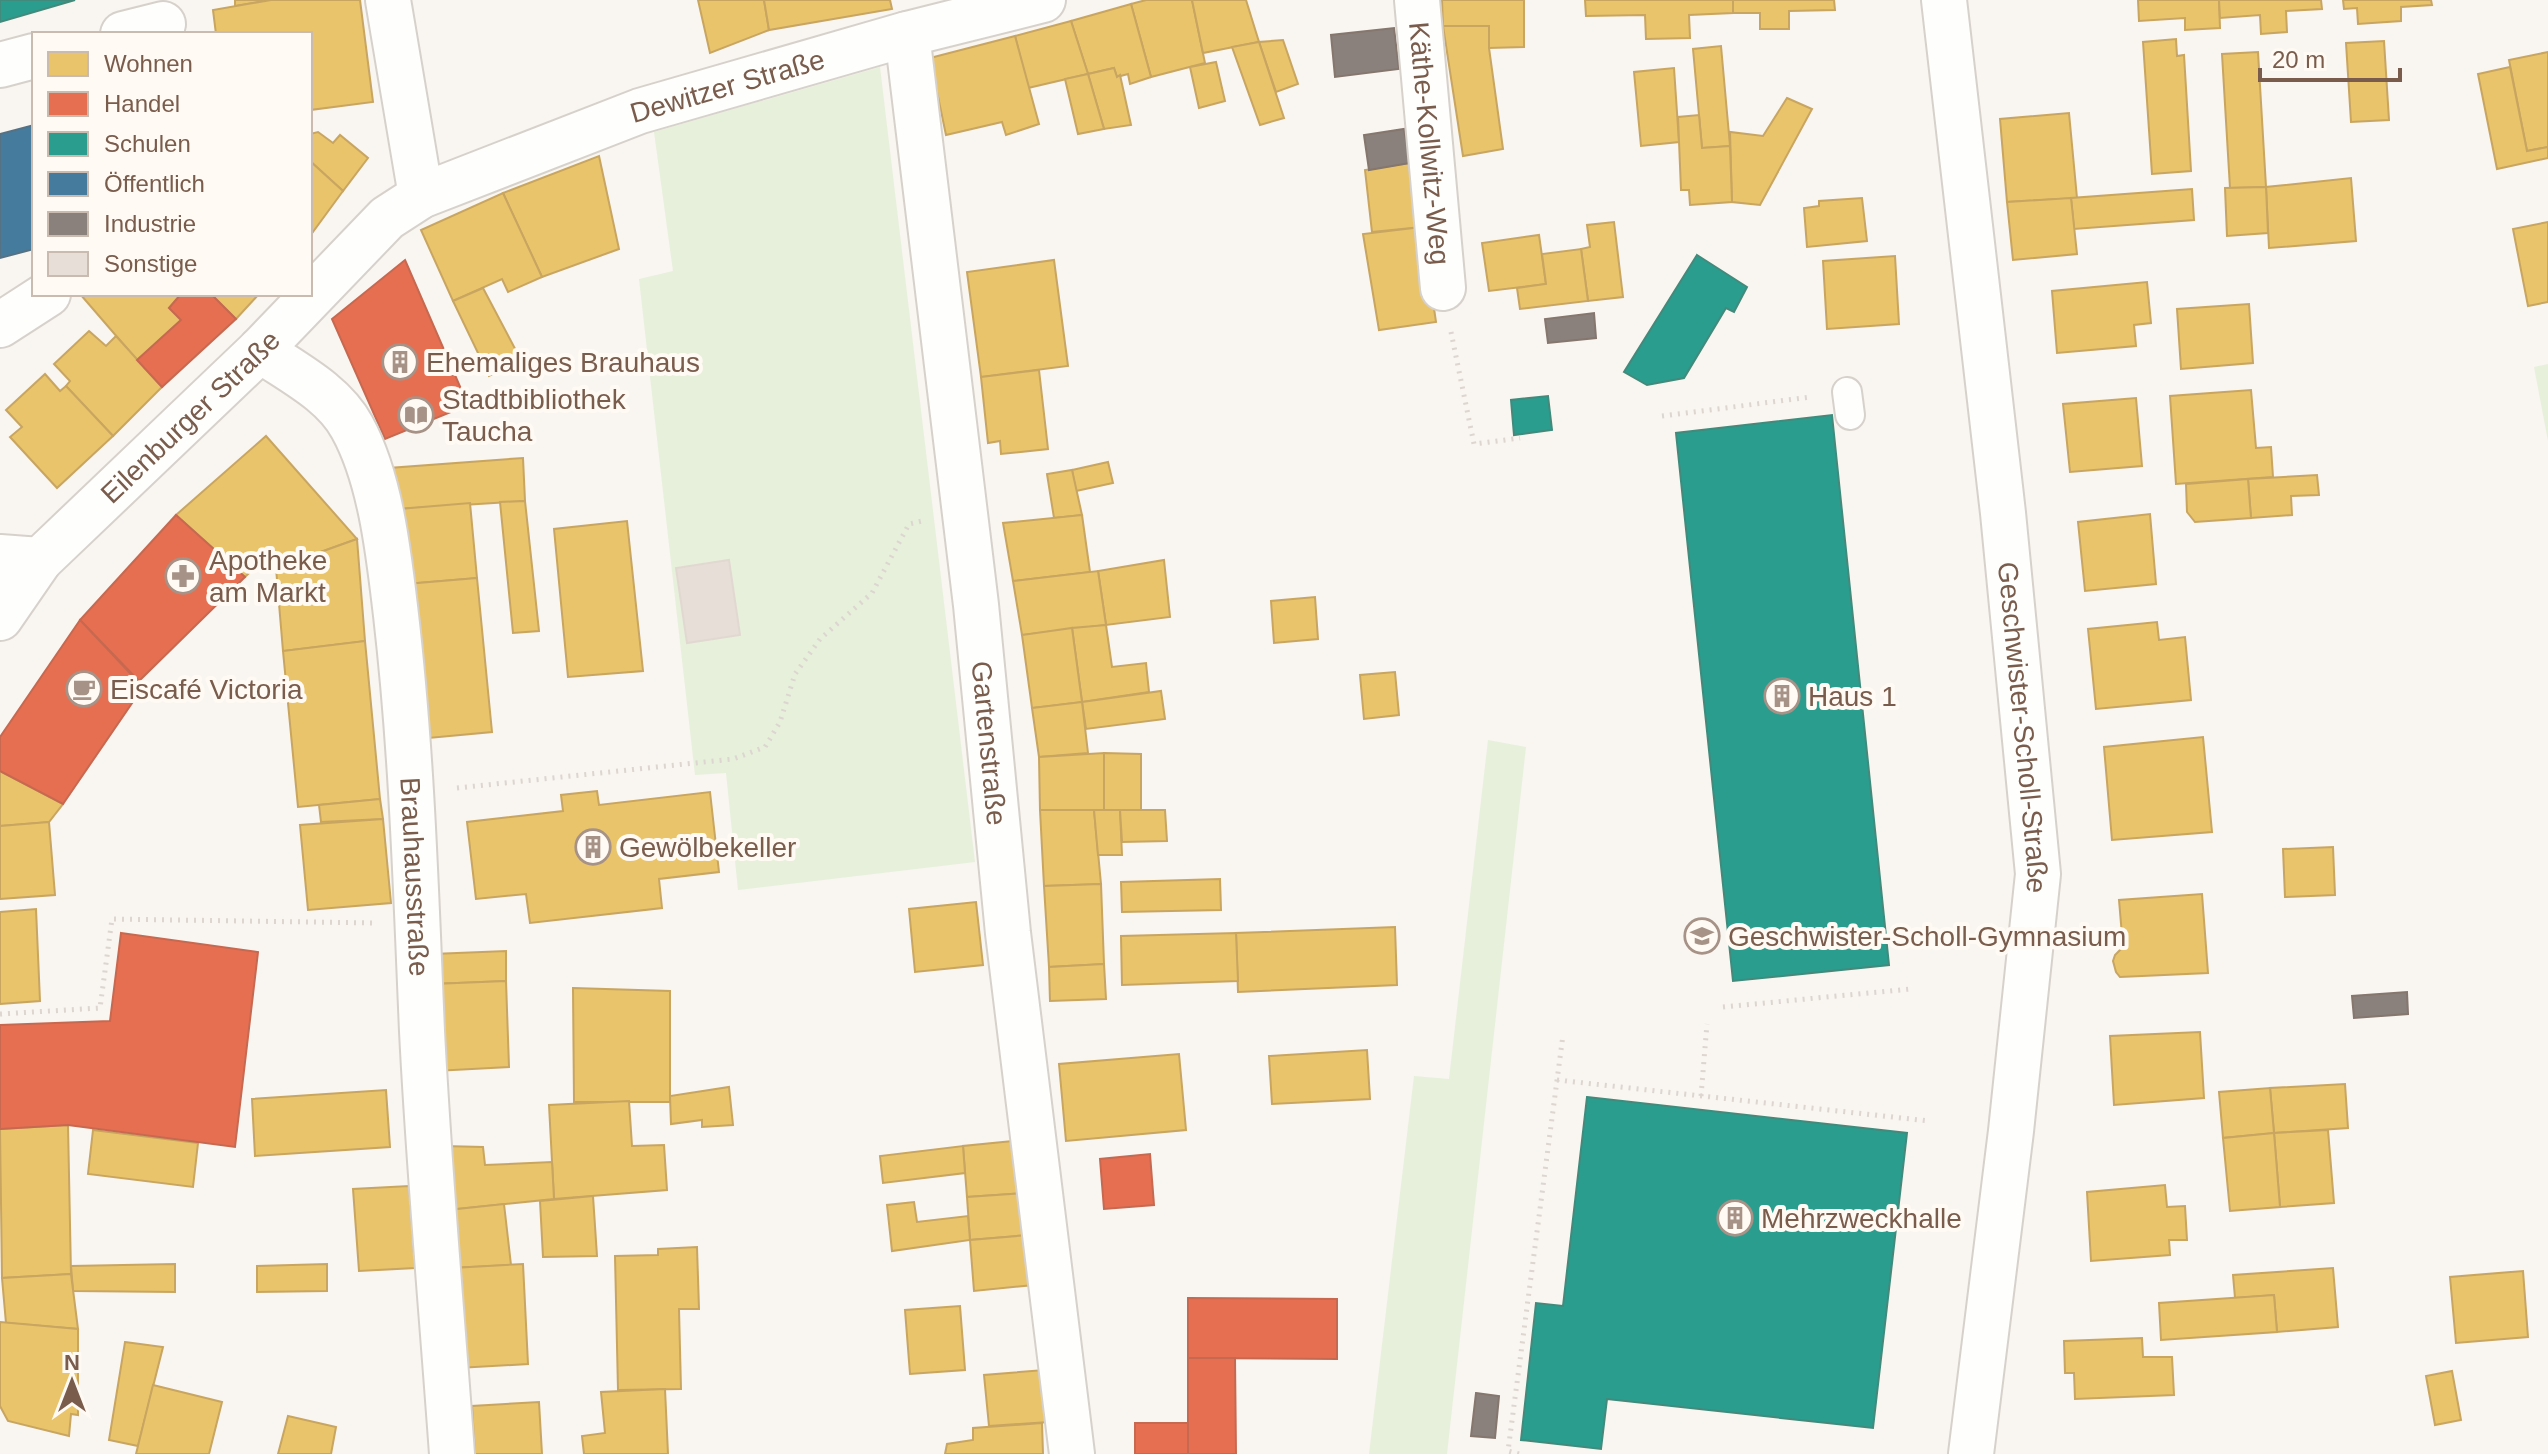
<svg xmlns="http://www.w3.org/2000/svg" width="2548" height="1454" font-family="Helvetica,sans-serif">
<rect width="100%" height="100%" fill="#f9f5f0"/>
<g fill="#e7f0db">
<path d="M880,67L975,862L738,890L726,773L695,775L639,279L673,271L654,132Z"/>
<path d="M2548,364V441L2534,367Z"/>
<path d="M1488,740L1526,747L1447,1454H1369L1414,1076L1449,1079Z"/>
</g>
<g fill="#e9c46a" stroke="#c8a561" stroke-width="2">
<path d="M235,0H271L235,6Z"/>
<path d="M271,0H360L373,102L310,110V34H216L213,10Z"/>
<path d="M698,0H764L769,30L710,53Z"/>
<path d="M764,0H890L892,9L769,30Z"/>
<path d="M1146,0H1192L1205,63L1151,77L1131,4Z"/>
<path d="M1192,0H1246L1259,42L1203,53Z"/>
<path d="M1442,0H1524V47L1489,48V26H1443Z"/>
<path d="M1585,0H1733V13L1689,15L1690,38L1646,39L1645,15L1586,16Z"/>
<path d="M1733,0H1834L1835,10L1789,11V29H1760V13H1733Z"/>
<path d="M2138,0H2219L2220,28L2185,30V18L2139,21Z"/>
<path d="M2219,0H2321L2322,9L2286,11L2287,32L2261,34L2260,15L2220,18Z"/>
<path d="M2343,0H2431L2432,5L2401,7V21L2358,24L2357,8L2344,9Z"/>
<path d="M1131,4L1151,77L1130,84L1128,74L1117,77L1114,68L1088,74L1071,21Z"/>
<path d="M1071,21L1088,74L1028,88L1015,36Z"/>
<path d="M1443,26H1489V48L1503,149L1463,156Z"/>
<path d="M1015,36L1039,124L1006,135L1002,122L946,135L930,58Z"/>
<path d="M2176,39L2177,56L2184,55L2191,171L2152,174L2143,42Z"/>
<path d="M1283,40L1298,84L1276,92L1259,42Z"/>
<path d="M2384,41L2389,120L2351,122L2346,43Z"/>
<path d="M1259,42L1284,118L1260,125L1232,47Z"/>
<path d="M1721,46L1730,146L1702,148L1693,49Z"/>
<path d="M2258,52L2266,187L2230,188L2222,54Z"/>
<path d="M2548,52V147L2527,151L2509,60Z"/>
<path d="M1216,62L1225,101L1199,108L1190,67Z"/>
<path d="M2510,67L2527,151L2548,147V158L2497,169L2478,74Z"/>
<path d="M1114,68L1117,77L1120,75L1131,125L1104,129L1088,74Z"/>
<path d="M1674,68L1679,142L1641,146L1634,72Z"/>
<path d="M1088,74L1104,129L1078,134L1065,79Z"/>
<path d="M1787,98L1812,109L1760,205L1732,202L1730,132L1763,136Z"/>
<path d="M2069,113L2077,198L2007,202L2000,119Z"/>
<path d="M1699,115L1702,148L1730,146L1732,202L1690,205L1689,190H1681L1678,117Z"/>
<path d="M318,132L333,143L340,135L368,158L343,191L310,161V134Z"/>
<path d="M599,156L619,249L542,277L503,193Z"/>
<path d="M310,161L343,191L310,236Z"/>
<path d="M1410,163L1422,227L1372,232L1365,170Z"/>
<path d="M2351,178L2356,241L2269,248L2266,187Z"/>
<path d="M2266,187L2268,233L2227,236L2225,188Z"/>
<path d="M2192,189L2194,220L2074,229L2071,198Z"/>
<path d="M503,193L542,277L508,292L502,279L453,301L421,230Z"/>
<path d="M1862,198L1867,241L1807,247L1804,208L1819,206V201Z"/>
<path d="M2071,198L2077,254L2013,260L2007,202Z"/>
<path d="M1614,222L1623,297L1588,301L1581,249L1590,247L1587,225Z"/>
<path d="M2548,222V302L2528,306L2513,229Z"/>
<path d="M1422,227L1436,322L1379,330L1363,234Z"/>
<path d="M1539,235L1546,284L1489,291L1482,243Z"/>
<path d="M1581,249L1588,301L1520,309L1517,288L1546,284L1542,254Z"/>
<path d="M1895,256L1899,324L1827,329L1823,261Z"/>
<path d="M1054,260L1068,366L981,377L967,272Z"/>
<path d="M2147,282L2151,323L2134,325L2136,346L2057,353L2052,291Z"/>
<path d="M483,288L521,360L489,376L453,301Z"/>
<path d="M80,294H181L169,308L181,320L137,360Z"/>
<path d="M211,294H259L236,319Z"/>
<path d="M2249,304L2253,363L2181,369L2177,309Z"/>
<path d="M89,331L106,346L116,336L162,387L113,436L66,386L70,381L54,364Z"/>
<path d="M1039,370L1048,449L1001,454L1000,441L988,443L981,377Z"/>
<path d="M45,374L60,391L66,386L113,436L57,488L10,437L22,427L6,410Z"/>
<path d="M2251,390L2256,448L2271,447L2273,477L2176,484L2170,396Z"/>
<path d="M2136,398L2142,466L2070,472L2063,404Z"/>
<path d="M266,436L357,539L276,568L263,560L245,577L176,515Z"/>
<path d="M523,458L525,501L399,509L389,468Z"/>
<path d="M1108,462L1113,483L1076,491L1072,470Z"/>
<path d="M1072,470L1082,515L1054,518L1047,474Z"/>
<path d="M2317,475L2319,495L2291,496L2292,515L2251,518L2248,479Z"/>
<path d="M2248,479L2251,518L2195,522L2187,512L2186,484Z"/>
<path d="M525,501L539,631L513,633L500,502Z"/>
<path d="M470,503L477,578L406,584L399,509Z"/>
<path d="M2150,514L2156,584L2085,591L2078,522Z"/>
<path d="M1082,515L1090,572L1013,581L1003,523Z"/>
<path d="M627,521L643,671L568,677L554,529Z"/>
<path d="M357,539L365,641L283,651L276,568Z"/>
<path d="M1164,560L1170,617L1106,625L1098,571Z"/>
<path d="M1098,571L1106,625L1022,635L1013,581Z"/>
<path d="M477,578L492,732L418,739L406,584Z"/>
<path d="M1315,597L1318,639L1274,643L1271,601Z"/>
<path d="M2157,622L2159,640L2185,637L2191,700L2096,709L2088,629Z"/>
<path d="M1106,625L1112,667L1146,663L1149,692L1082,702L1072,628Z"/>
<path d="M1072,628L1082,702L1032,708L1022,635Z"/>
<path d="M365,641L380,799L298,807L283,651Z"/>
<path d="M1395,672L1399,715L1364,719L1360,675Z"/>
<path d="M1161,691L1165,719L1086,729L1082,702Z"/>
<path d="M1082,702L1088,753L1039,757L1032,708Z"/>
<path d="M2203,737L2212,832L2112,840L2104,747Z"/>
<path d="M1104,753L1141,754V810H1104Z"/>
<path d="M1104,753V810H1040L1039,757Z"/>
<path d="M0,771L63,804L49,822L0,826Z"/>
<path d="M597,791L599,805L710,792L719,872L659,879L662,908L530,923L526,894L476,899L467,822L563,811L561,795Z"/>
<path d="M380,799L383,819L321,822L319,805Z"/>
<path d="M1040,810H1094L1101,884L1044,886Z"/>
<path d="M1094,810H1120L1122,855H1098Z"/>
<path d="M1120,810H1165L1167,841L1122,842Z"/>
<path d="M383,819L391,903L308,910L300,825Z"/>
<path d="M49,822L55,895L0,899V826Z"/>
<path d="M2333,847L2335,895L2285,897L2283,849Z"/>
<path d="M1220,879L1221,910L1122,912L1121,882Z"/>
<path d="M1101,884L1104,964L1049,967L1044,886Z"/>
<path d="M2202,894L2208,973L2120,977L2116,972L2113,961L2115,955L2123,947L2119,900Z"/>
<path d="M976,902L983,965L915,972L909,909Z"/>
<path d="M36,909L40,1001L0,1004V912Z"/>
<path d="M1395,927L1397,985L1238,992L1236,933Z"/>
<path d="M1236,933L1238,981L1122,985L1121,936Z"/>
<path d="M506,951V981L433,984V954Z"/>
<path d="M1104,964L1106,999L1050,1001L1049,967Z"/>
<path d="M506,981L509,1067L435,1071L433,984Z"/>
<path d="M573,988L670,991V1102H574Z"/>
<path d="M2200,1032L2204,1098L2114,1105L2110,1036Z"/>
<path d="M1367,1050L1370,1099L1272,1104L1269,1056Z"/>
<path d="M1179,1054L1186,1130L1066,1141L1059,1064Z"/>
<path d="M2345,1084L2348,1128L2274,1133L2270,1088Z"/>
<path d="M729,1087L733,1125L702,1127V1120L671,1124L670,1096Z"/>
<path d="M2270,1088L2274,1133L2223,1138L2219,1092Z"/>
<path d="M386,1090L390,1147L255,1156L252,1099Z"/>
<path d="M629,1101L632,1146L664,1145L667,1190L554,1199L549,1105Z"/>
<path d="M68,1125L71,1274L2,1278L0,1129Z"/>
<path d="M93,1130L198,1143L193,1187L88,1174Z"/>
<path d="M2328,1130L2334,1203L2280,1207L2274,1133Z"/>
<path d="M2274,1133L2280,1207L2230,1211L2223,1138Z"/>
<path d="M1022,1140L1027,1193L967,1197L963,1146Z"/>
<path d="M443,1146L483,1147L485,1165L552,1162L554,1199L448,1210Z"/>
<path d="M963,1146L965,1173L883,1183L880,1156Z"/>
<path d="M2165,1185L2167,1207L2185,1206L2187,1240H2169L2170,1255L2091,1261L2087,1192Z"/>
<path d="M409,1186L415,1268L359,1271L353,1189Z"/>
<path d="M1027,1193L1029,1235L970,1240L967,1197Z"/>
<path d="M593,1196L597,1256L543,1257L540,1201Z"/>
<path d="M914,1202L917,1222L968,1216L970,1240L892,1251L887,1205Z"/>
<path d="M504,1204L511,1265L452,1268L448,1210Z"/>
<path d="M1029,1235L1034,1285L974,1291L970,1240Z"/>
<path d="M697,1247L699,1309H679L681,1389L618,1390L615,1256L658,1255V1249Z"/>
<path d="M175,1264V1292L73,1291L71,1266Z"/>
<path d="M327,1264V1291L257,1292V1266Z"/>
<path d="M523,1264L528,1364L458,1368L452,1268Z"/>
<path d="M2333,1268L2338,1327L2277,1332L2274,1295L2235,1298L2233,1275Z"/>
<path d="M2523,1271L2528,1337L2456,1343L2450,1277Z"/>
<path d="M71,1274L78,1329L6,1323L2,1278Z"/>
<path d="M2274,1295L2277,1332L2161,1340L2159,1303Z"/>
<path d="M960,1306L965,1370L910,1374L905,1310Z"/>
<path d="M0,1322L78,1329V1415L71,1414L69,1436L8,1421L0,1406Z"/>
<path d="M2142,1338L2143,1357H2172L2174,1395L2075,1399L2074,1373H2065L2064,1341Z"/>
<path d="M125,1342L163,1347L138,1446L109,1440Z"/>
<path d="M1044,1370L1049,1422L989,1426L984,1375Z"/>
<path d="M2452,1371L2461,1420L2435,1425L2426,1376Z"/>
<path d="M153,1385L222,1402L209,1454H136Z"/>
<path d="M665,1389L668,1454H584L582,1436L605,1433L601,1392Z"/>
<path d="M539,1402L542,1454H475L472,1406Z"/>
<path d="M288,1416L336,1427L331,1454H278Z"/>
<path d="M1042,1423L1043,1454H945L947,1444L973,1440V1428Z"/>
</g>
<g fill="#e76f51" stroke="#c66950" stroke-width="2">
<path d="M405,260L468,405L385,439L332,319Z"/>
<path d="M181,294H211L236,319L162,387L137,360L181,320L169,308Z"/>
<path d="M176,515L245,577L139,681L80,620Z"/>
<path d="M80,620L143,687L63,804L0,771V737Z"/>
<path d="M121,933L258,952L235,1147L68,1125L0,1129V1025L110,1021Z"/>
<path d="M1150,1154L1154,1205L1104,1209L1100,1159Z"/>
<path d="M1188,1298L1337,1299V1359L1188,1358Z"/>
<path d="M1188,1358H1235L1236,1454H1188Z"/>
<rect x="1135" y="1423" width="53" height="31"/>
</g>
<g fill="#2a9d8f" stroke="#428a7b" stroke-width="2">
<path d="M0,0H75L0,22Z"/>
<path d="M1697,255L1747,287L1734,312L1726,308L1684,378L1647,385L1624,372Z"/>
<path d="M1548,396L1552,430L1514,435L1511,400Z"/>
<path d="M1832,415L1889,965L1733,981L1676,433Z"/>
<path d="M1587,1097L1907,1133L1873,1428L1607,1399L1601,1449L1521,1440L1536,1303L1563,1306Z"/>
</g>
<path fill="#457b9d" stroke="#557285" stroke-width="2" d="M34,125V249L0,258V134Z"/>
<g fill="#8a817c" stroke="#85766e" stroke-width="2">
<path d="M1394,28L1399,69L1335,77L1331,35Z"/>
<path d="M1404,129L1410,163L1369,170L1364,135Z"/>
<path d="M1594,313L1596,338L1548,343L1545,319Z"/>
<path d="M2407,992L2408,1014L2354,1018L2352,996Z"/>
<path d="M1476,1393L1499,1396L1495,1438L1471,1436Z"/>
</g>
<path fill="#e6ded7" stroke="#e2d8d2" stroke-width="2" d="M729,560L740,635L687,643L676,568Z"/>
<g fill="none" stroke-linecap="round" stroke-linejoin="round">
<defs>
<path id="service" d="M1847,392L1850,415"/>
<g id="minor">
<path d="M388,0L421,196"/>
<path id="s1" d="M1417,0L1443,288"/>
<path d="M123,34L163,24"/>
<path id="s2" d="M907,34L976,605L1008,933L1072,1454"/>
<path d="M0,65L34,56"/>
<path d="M0,325L48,294"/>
<path id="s3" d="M260,350C292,372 333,392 352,427C381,479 389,556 396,615C412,753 416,892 422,1031C429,1172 442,1313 452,1454"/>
<path d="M0,557L40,560"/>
<path id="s4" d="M0,618L40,560L260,350L387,218L421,196L640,111L907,34L1043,0"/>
</g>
<g id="tertiary">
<path id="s5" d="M1944,0L2003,513L2038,874L2011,1131L1971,1454"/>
</g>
</defs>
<use href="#service" stroke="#d7d1cb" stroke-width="32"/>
<use href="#minor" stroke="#d7d1cb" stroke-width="48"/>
<use href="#tertiary" stroke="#d7d1cb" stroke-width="48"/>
<g stroke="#dcd5d0" stroke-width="5" stroke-dasharray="2 6" stroke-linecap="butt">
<path d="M1451,332L1474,444L1520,438"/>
<path d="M1662,416L1811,397"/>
<path d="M457,788L733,759L765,747L780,722L795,674L820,639L872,593L909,524L922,521"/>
<path d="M1723,1007L1910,989"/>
<path d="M0,1014L100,1008L112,919L374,923"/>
<path d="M1557,1080L1929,1121"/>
<path d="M1701,1096L1707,1024"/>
<path d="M1519,1454L1508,1451L1563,1035"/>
</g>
<use href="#service" stroke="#fefefd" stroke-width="28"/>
<use href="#minor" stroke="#fefefd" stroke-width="44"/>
<use href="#tertiary" stroke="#fefefd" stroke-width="44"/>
</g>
<defs>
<symbol id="building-ring" viewBox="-11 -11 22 22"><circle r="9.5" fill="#fffaf3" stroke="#a69286" stroke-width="1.5"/><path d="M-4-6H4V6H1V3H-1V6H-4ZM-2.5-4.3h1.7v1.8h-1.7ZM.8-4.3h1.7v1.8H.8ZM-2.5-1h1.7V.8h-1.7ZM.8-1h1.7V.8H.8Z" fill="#a69286"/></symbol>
<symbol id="library-ring" viewBox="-11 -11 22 22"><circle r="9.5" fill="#fffaf3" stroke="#a69286" stroke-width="1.5"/><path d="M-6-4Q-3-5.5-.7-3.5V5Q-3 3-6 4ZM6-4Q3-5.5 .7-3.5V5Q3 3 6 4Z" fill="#a69286"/></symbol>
<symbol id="pharmacy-ring" viewBox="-11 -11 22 22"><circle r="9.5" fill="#fffaf3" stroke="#a69286" stroke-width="1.5"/><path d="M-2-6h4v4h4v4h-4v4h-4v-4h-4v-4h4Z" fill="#a69286"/></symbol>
<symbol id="cafe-ring" viewBox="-11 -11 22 22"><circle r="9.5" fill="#fffaf3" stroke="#a69286" stroke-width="1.5"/><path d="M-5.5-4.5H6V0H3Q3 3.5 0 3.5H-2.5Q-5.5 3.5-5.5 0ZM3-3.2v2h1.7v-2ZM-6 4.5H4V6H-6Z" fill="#a69286"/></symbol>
<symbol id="school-ring" viewBox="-11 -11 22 22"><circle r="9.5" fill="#fffaf3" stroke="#a69286" stroke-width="1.5"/><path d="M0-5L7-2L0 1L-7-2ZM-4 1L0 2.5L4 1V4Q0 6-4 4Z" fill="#a69286"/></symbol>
</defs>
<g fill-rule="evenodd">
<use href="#building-ring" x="380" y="342" width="40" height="40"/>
<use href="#library-ring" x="396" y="395" width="40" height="40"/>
<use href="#pharmacy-ring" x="163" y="556" width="40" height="40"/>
<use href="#cafe-ring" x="64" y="669" width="40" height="40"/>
<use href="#building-ring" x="1762" y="676" width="40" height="40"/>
<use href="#building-ring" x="573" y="827" width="40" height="40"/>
<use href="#school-ring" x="1682" y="916" width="40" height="40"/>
<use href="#building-ring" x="1715" y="1198" width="40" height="40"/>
</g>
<g text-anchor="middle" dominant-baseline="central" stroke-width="8" stroke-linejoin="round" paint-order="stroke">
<g font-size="28" fill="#7a5c4d" stroke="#fffaf3">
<text stroke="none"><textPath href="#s4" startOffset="924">Dewitzer Straße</textPath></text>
<text stroke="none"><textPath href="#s1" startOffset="144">Käthe-Kollwitz-Weg</textPath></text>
<text stroke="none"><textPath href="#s4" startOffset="278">Eilenburger Straße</textPath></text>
<text stroke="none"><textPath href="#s5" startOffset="732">Geschwister-Scholl-Straße</textPath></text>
<text stroke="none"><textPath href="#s2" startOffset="714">Gartenstraße</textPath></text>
<text stroke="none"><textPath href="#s3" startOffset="578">Brauhausstraße</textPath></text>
</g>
<g font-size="28" fill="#7a5c4d" stroke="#fffaf3" text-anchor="start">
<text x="426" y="362">Ehemaliges Brauhaus</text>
<text x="442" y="399">Stadtbibliothek<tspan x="442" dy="32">Taucha</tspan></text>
<text x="209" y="560">Apotheke<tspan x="209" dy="32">am Markt</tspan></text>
<text x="110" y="689">Eiscafé Victoria</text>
<text x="1808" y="696">Haus 1</text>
<text x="619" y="847">Gewölbekeller</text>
<text x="1728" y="936">Geschwister-Scholl-Gymnasium</text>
<text x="1761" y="1218">Mehrzweckhalle</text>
</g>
</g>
<rect x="32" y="32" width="280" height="264" fill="#fffaf3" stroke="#cabbb1" stroke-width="2"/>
<rect x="48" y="52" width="40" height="24" fill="#e9c46a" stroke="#cabbb1" stroke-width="2"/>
<text x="104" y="72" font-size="24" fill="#7a5c4d">Wohnen</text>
<rect x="48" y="92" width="40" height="24" fill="#e76f51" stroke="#cabbb1" stroke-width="2"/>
<text x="104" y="112" font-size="24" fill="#7a5c4d">Handel</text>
<rect x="48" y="132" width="40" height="24" fill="#2a9d8f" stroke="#cabbb1" stroke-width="2"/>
<text x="104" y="152" font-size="24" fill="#7a5c4d">Schulen</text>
<rect x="48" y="172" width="40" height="24" fill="#457b9d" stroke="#cabbb1" stroke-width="2"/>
<text x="104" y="192" font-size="24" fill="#7a5c4d">Öffentlich</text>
<rect x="48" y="212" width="40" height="24" fill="#8a817c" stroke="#cabbb1" stroke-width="2"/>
<text x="104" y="232" font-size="24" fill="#7a5c4d">Industrie</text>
<rect x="48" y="252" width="40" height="24" fill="#e6ded7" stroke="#cabbb1" stroke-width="2"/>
<text x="104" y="272" font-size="24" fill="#7a5c4d">Sonstige</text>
<g transform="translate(72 1382)" stroke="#fffaf3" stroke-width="6" paint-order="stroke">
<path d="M0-6L14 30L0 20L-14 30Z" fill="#7a5c4d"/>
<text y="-12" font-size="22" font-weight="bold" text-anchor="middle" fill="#7a5c4d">N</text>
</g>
<path d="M2260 68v12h140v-12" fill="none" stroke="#7a5c4d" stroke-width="4"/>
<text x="2272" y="68" font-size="24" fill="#7a5c4d" stroke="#fffaf3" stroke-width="6" paint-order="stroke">20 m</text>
</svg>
